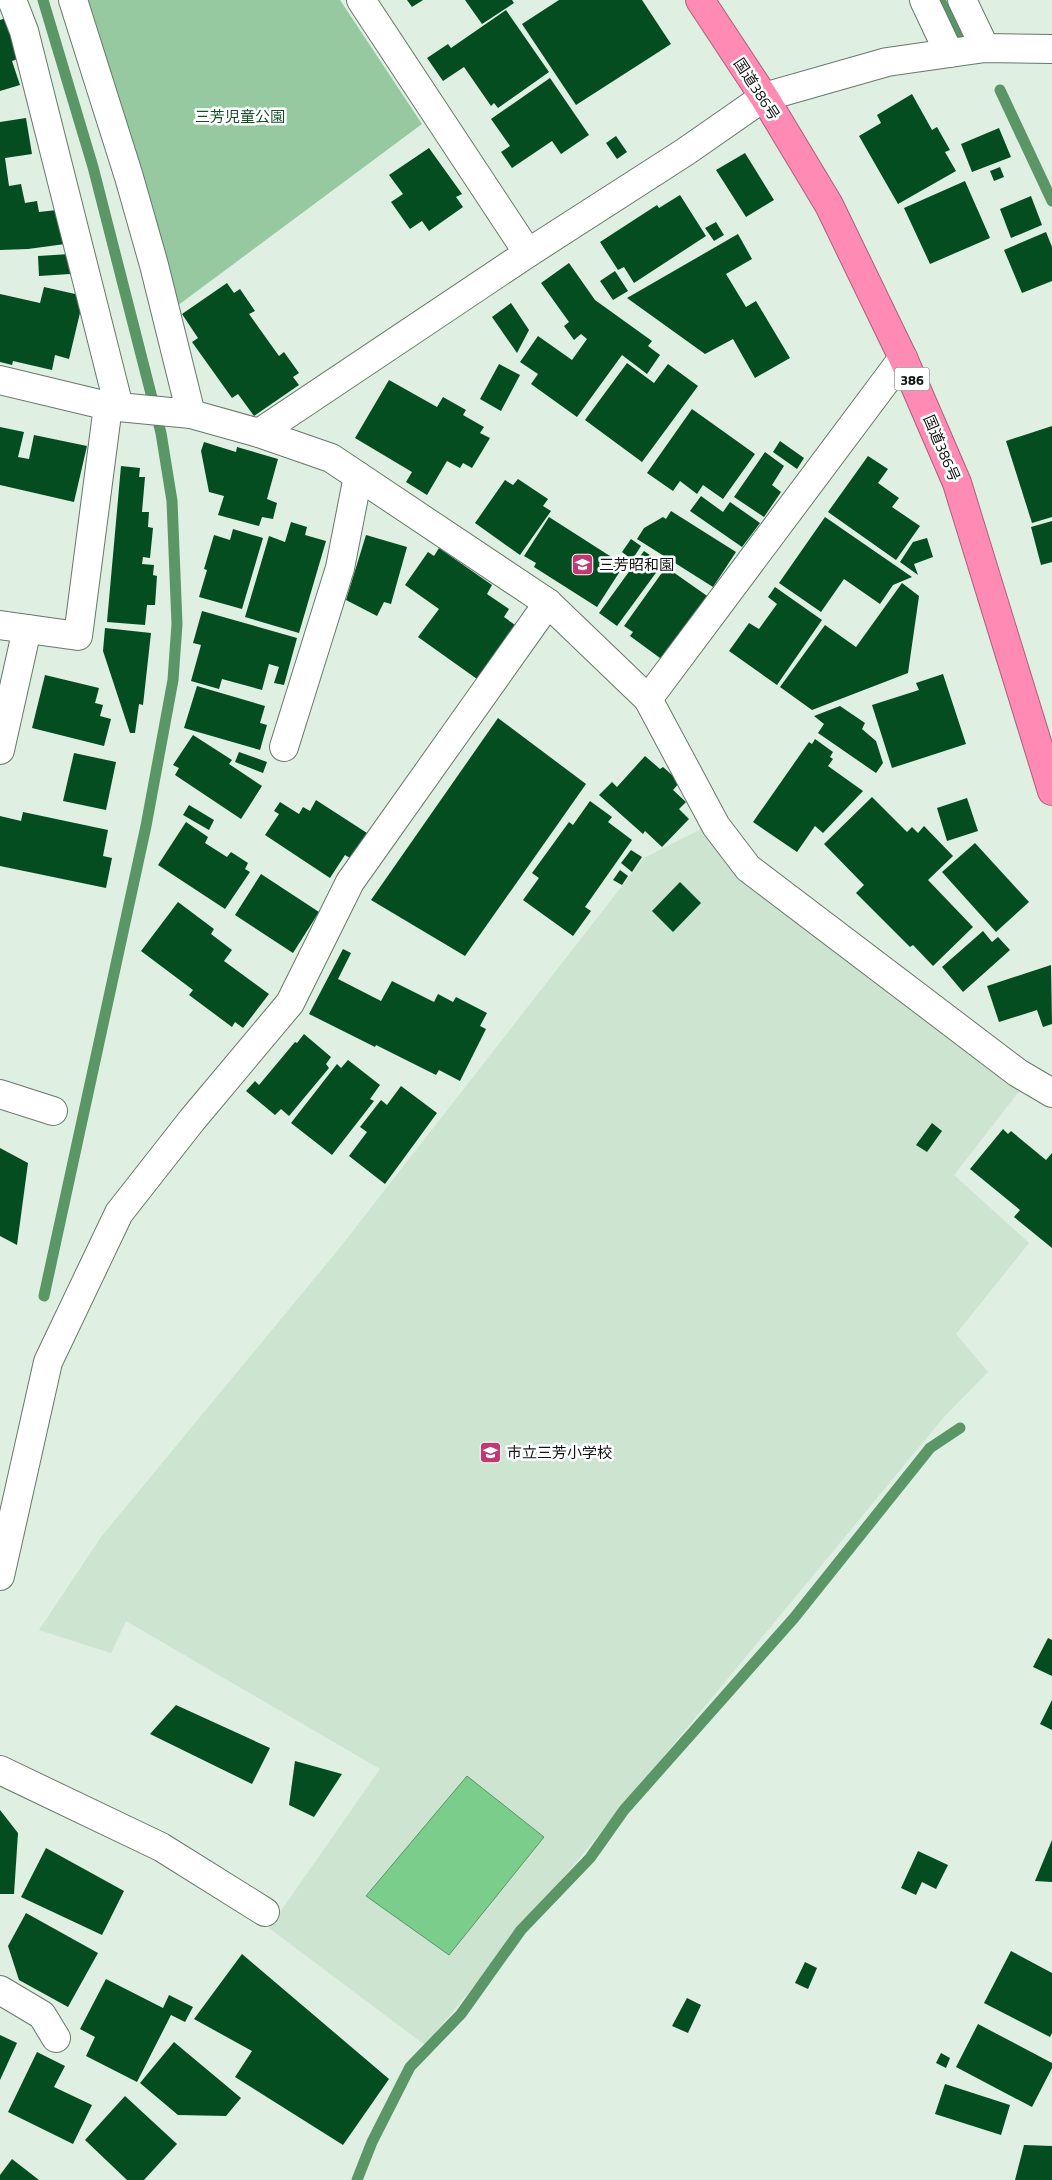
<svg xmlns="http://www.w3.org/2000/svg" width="1052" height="2180" font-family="'Titillium Web','Noto Sans JP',sans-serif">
<rect width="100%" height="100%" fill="#dfefe1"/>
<path fill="#cde4d1" d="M701,829L1021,1089L954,1175L1029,1243L956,1334L988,1372L944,1417L425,2045L269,1928L380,1769L126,1621L111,1653L39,1630L101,1537L338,1250L644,858Z"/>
<path fill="#96c99f" d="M86,0H340L422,124L177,306Z"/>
<path fill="#7acd8b" stroke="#5a9666" d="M467,1776L544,1837L449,1955L366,1896Z"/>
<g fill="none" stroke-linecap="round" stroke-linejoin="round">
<g stroke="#5a9666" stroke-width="11">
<path d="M43,0L93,167L161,433L172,501L177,624L173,680L146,826L44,1296"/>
<path d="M940,0L964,50"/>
<path d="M1000,90L1052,201"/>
<path d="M357,2180L372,2142L410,2067L461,2014L521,1930L590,1858L624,1810L794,1618L930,1448L960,1428"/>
</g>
</g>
<g fill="#044d20">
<path d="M407,0H423L412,7Z"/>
<path d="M465,0H512L514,3L482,24Z"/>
<path d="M559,0H642L671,44L576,105L522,24Z"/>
<path d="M506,10L549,72L498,108L494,103L491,106L464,67L443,81L427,58L448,44L451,48Z"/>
<path d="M6,18L18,59L12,61L20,85L0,91V20Z"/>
<path d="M550,78L589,135L561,154L552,141L512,168L501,152L510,146L491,119Z"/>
<path d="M912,94L932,130L937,127L950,150L945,152L956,171L898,204L859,136L881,123L877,115Z"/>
<path d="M26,118L32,154L5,158L9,186L21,184L25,203L37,201L39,212L57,210L65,244L28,249L0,250V122Z"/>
<path d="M999,128L1011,157L972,172L961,144Z"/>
<path d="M616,136L627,152L617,159L606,143Z"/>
<path d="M429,148L462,194L456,197L463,207L429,231L422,221L410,229L391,202L403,194L389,175Z"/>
<path d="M745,153L774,200L746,217L716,170Z"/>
<path d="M1000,167L1004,177L994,181L990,171Z"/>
<path d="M965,181L990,238L930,264L904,208Z"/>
<path d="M680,195L706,236L634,283L624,267L618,270L600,242L657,205L659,208Z"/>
<path d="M1031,196L1042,225L1011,238L1000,209Z"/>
<path d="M716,222L724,235L714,241L705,228Z"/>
<path d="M1046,232L1052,247V281L1022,293L1004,250Z"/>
<path d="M738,234L752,259L726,274L746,307L756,301L790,358L755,378L733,339L705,354L627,298Z"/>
<path d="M70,254V274L39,276L38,256Z"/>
<path d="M569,263L595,300L652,341L648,346L660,355L647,374L622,355L577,417L531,384L538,374L520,362L538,336L572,360L587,339L581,334L574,340L564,326L569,322L541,283Z"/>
<path d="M615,271L628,291L613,300L600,281Z"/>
<path d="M227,283L234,293L240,289L255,311L249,314L279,356L284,352L299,373L293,377L299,385L254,416L238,394L232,398L192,342L198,338L182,314Z"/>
<path d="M44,287L84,296L69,359L55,355L52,370L13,361L12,365L0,362V294L40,303Z"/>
<path d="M511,303L529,330L517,353L492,317Z"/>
<path d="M627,363L654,383L668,364L698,386L642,462L585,420Z"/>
<path d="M499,364L520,375L501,411L480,399Z"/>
<path d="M389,380L437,407L443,397L466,410L463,415L484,427L480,433L490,438L472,468L463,463L460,468L447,461L427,495L406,482L412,472L355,438Z"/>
<path d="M692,409L755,454L723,499L703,485L697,494L680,481L673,491L647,473Z"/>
<path d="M1052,426V517L1032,523L1006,441Z"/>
<path d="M0,427L24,432L18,457L29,459L34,435L87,446L74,502L0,485Z"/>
<path d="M780,441L804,458L797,469L773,452Z"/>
<path d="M204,442L236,452L237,447L278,459L267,499L277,503L273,519L262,517L259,526L218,515L224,496L209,492L201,451Z"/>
<path d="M765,452L784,466L772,485L781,492L764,517L734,497Z"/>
<path d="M868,456L888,469L878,483L899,498L892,507L920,526L896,560L828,512Z"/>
<path d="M121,466L140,468L139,477H145L142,512H149L148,527L153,528L150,558L143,557L142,564L154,565L153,575L157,576L155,605H147L145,625L107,622Z"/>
<path d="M518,479L548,499L543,506L551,511L520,555L475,523L505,480L513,485Z"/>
<path d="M701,496L723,512L730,502L760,523L742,547L690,511Z"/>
<path d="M671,511L736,552L713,587L637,539L644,528L663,517L666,519Z"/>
<path d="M549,517L624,565L597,607L534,567L536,563L524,556Z"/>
<path d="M825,517L912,577L893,585L880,604L844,579L821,612L779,583Z"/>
<path d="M1052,521V562L1041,565L1031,527Z"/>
<path d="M291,522L307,527L305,535L326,541L299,633L245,617L269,536L285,542Z"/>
<path d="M233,529L263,538L242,609L199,597L207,570L204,569L214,535L230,540Z"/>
<path d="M366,535L407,547L391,604L384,602L377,616L346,600Z"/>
<path d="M927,538L933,557L914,564L918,575L900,562L913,542Z"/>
<path d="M631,539L641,546L632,560L622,552Z"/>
<path d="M439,548L492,585L487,594L509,609L504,617L515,625L477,679L418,637L439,609L405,585L428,552L434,556Z"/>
<path d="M644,551L660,562L655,569L658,570L617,626L599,613Z"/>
<path d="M666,567L710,598L673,649L660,658L630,636L633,632L624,626Z"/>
<path d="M902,583L919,596L908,673L812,710L780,687L825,625L856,647Z"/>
<path d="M775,587L822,620L777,685L729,651L749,623L759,629L777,604L768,597Z"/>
<path d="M202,611L297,638L284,685L274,683L279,667L269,664L262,690L222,679L219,689L191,681L201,645L193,643Z"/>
<path d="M105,628L151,633L143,705L139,704L135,733H130L103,651Z"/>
<path d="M943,674L966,744L892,768L872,705L919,690L916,683Z"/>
<path d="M45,675L99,688L95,703L103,705L100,716L111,719L104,746L32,728Z"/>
<path d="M197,686L265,706L260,723L267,725L260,750L184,728Z"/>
<path d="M840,706L865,723L862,729L876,741L883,763L876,773L818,733L824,724L814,716Z"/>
<path d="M498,718L586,784L465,956L371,900Z"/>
<path d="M193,735L232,760L229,764L262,786L241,819L175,775L179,768L173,765Z"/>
<path d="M815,739L833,752L830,757L833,759L828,766L863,791L823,833L815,826L797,852L753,822L809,742L812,744Z"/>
<path d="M239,752L267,762L263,773L235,762Z"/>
<path d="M74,753L116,762L106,810L63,801Z"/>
<path d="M645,756L660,769L663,767L680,782L673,790L686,802L679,809L689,819L662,847L645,831L643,834L599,795L612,782L617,787Z"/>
<path d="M872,797L907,832L912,827L918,833L924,826L953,856L928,880L973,927L933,966L913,945L910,947L856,893L864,885L824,844Z"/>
<path d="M967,798L978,831L947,841L937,808Z"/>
<path d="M316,800L367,833L350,858L345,855L330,878L265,835L279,814L274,811L280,802L299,814L303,807L310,811Z"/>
<path d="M590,801L612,817L608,822L632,840L585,907L591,911L573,936L523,900L539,878L532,873L569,822L573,825Z"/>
<path d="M189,805L214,820L209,830L183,815Z"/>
<path d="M23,812L108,830L103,856L112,858L106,888L0,866V816L21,821Z"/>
<path d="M186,822L208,837L205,843L227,857L231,852L248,863L245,869L250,872L225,909L158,865Z"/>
<path d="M975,843L1029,902L996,932L942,872Z"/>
<path d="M631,850L642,857L632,872L621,863Z"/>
<path d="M620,870L628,876L622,885L613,880Z"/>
<path d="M261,874L319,912L293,953L235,915Z"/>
<path d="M680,882L701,903L673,932L652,911Z"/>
<path d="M178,902L214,929L211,934L232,950L224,961L269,994L243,1028L235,1022L232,1027L189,995L193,990L141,951Z"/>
<path d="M983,931L992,942L998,937L1010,950L963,992L942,967Z"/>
<path d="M343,949L351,953L338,979L381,1001L392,981L434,1002L438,994L453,1002L456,997L487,1013L480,1026L486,1029L460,1081L439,1070L436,1075L376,1045L375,1047L309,1014Z"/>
<path d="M1051,965L1052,1024L1043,1027L1037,1010L999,1022L987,986Z"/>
<path d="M304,1034L331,1057L326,1064L329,1068L289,1116L281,1109L275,1115L246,1091L255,1081L259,1085L295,1042L297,1043Z"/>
<path d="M348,1060L380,1085L370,1099L374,1101L332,1155L291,1123L337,1064L341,1068Z"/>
<path d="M401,1086L437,1113L385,1184L349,1156L367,1132L360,1127L381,1100L387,1105Z"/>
<path d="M932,1123L942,1131L927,1152L916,1145Z"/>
<path d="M1003,1129L1008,1134L1011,1131L1046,1160L1052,1153V1248L1014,1217L1020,1210L970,1169Z"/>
<path d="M0,1148L28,1163L17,1245L0,1236Z"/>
<path d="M1048,1638L1052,1640V1676L1033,1667Z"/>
<path d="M1052,1700V1730L1040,1724Z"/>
<path d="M176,1705L270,1748L252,1784L150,1734Z"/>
<path d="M295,1761L342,1774L314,1817L289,1805Z"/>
<path d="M0,1810L18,1833L14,1894H0Z"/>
<path d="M1052,1840V1882L1035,1881Z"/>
<path d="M46,1848L124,1891L102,1935L21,1897Z"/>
<path d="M918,1851L948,1865L936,1889L922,1882L916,1895L901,1888Z"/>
<path d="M26,1913L98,1953L68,2007L19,1980L8,1946Z"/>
<path d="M1011,1951L1052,1973V2033L1050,2037L984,2003Z"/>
<path d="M242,1954L389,2079L343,2145L235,2077L252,2051L194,2019Z"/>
<path d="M805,1962L817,1968L808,1989L795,1983Z"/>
<path d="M106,1979L163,2008L169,1995L193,2007L185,2022L171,2015L137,2082L86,2056L95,2037L80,2029Z"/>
<path d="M687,1998L701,2005L688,2033L672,2026Z"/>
<path d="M978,2024L1052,2063V2068L1032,2107L956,2067Z"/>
<path d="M0,2035L17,2043L0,2080Z"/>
<path d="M174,2042L241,2098L226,2116L178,2115L140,2083Z"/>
<path d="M37,2052L65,2066L54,2087L92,2105L73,2144L8,2112Z"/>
<path d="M941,2053L950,2058L946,2068L936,2063Z"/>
<path d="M945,2084L1010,2105L1001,2135L935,2114Z"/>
<path d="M125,2096L177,2144L144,2180H127L85,2140Z"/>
<path d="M1024,2145L1052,2146V2180H1015Z"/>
<path d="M12,2159L39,2180H0V2175Z"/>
</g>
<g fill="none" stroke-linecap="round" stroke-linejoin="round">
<defs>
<g id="street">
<path d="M12,0L24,31L119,407"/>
<path d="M73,0L129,177L154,265L191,414"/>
<path d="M361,0L528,253"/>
<path d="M924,0L949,53"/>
<path d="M962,0L985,48"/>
<path d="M0,380L108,406L191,414L259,433L331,458L548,603L648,699L716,826L748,868L1018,1073L1052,1093"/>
<path d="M259,433L528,253L685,152L764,97L887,62L985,48L1052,49"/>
<path d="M0,625L78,636L108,406"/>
<path d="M648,699L903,358"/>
<path d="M284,747L340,568L358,476"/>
<path d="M0,750L27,629"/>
<path d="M0,1094L53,1111"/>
<path d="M0,1576L48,1362L119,1213L192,1120L290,1003L350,882L548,603"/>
<path d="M0,1770L161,1847L265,1912"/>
<path d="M0,1990L42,2015L56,2038"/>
</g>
<path id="highway" d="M700,0L764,97L829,205L903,358L957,483L1052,791"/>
</defs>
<use href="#street" stroke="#68776b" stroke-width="30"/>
<use href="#highway" stroke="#ab617a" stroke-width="30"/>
<use href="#street" stroke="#fff" stroke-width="28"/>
<use href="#highway" stroke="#ff8ab3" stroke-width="28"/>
</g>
<defs>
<symbol id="school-square" viewBox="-11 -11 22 22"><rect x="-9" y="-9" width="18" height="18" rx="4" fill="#c13872" stroke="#fff"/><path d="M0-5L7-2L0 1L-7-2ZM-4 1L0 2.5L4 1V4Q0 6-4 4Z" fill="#fff"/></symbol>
</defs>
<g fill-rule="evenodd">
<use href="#school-square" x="570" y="552" width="25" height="25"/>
<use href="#school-square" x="478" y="1440" width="25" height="25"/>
</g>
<g text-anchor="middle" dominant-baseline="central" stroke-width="5" stroke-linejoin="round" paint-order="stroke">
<rect fill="#fff" stroke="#575b58" stroke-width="1" x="894.5" y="367.5" width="35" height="23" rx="4"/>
<g font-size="14" font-weight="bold" fill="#0f1510">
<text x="912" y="379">386</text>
</g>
<g font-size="15" fill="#0f1510" stroke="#fff">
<text transform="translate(757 89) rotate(57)">国道386号</text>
<text transform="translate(942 448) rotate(67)">国道386号</text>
</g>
<g font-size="15" fill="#145026" stroke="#fff">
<text x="240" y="116">三芳児童公園</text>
</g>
<g font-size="15" fill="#0f1510" stroke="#fff" text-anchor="start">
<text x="599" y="564">三芳昭和園</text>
<text x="507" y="1452">市立三芳小学校</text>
</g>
</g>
</svg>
